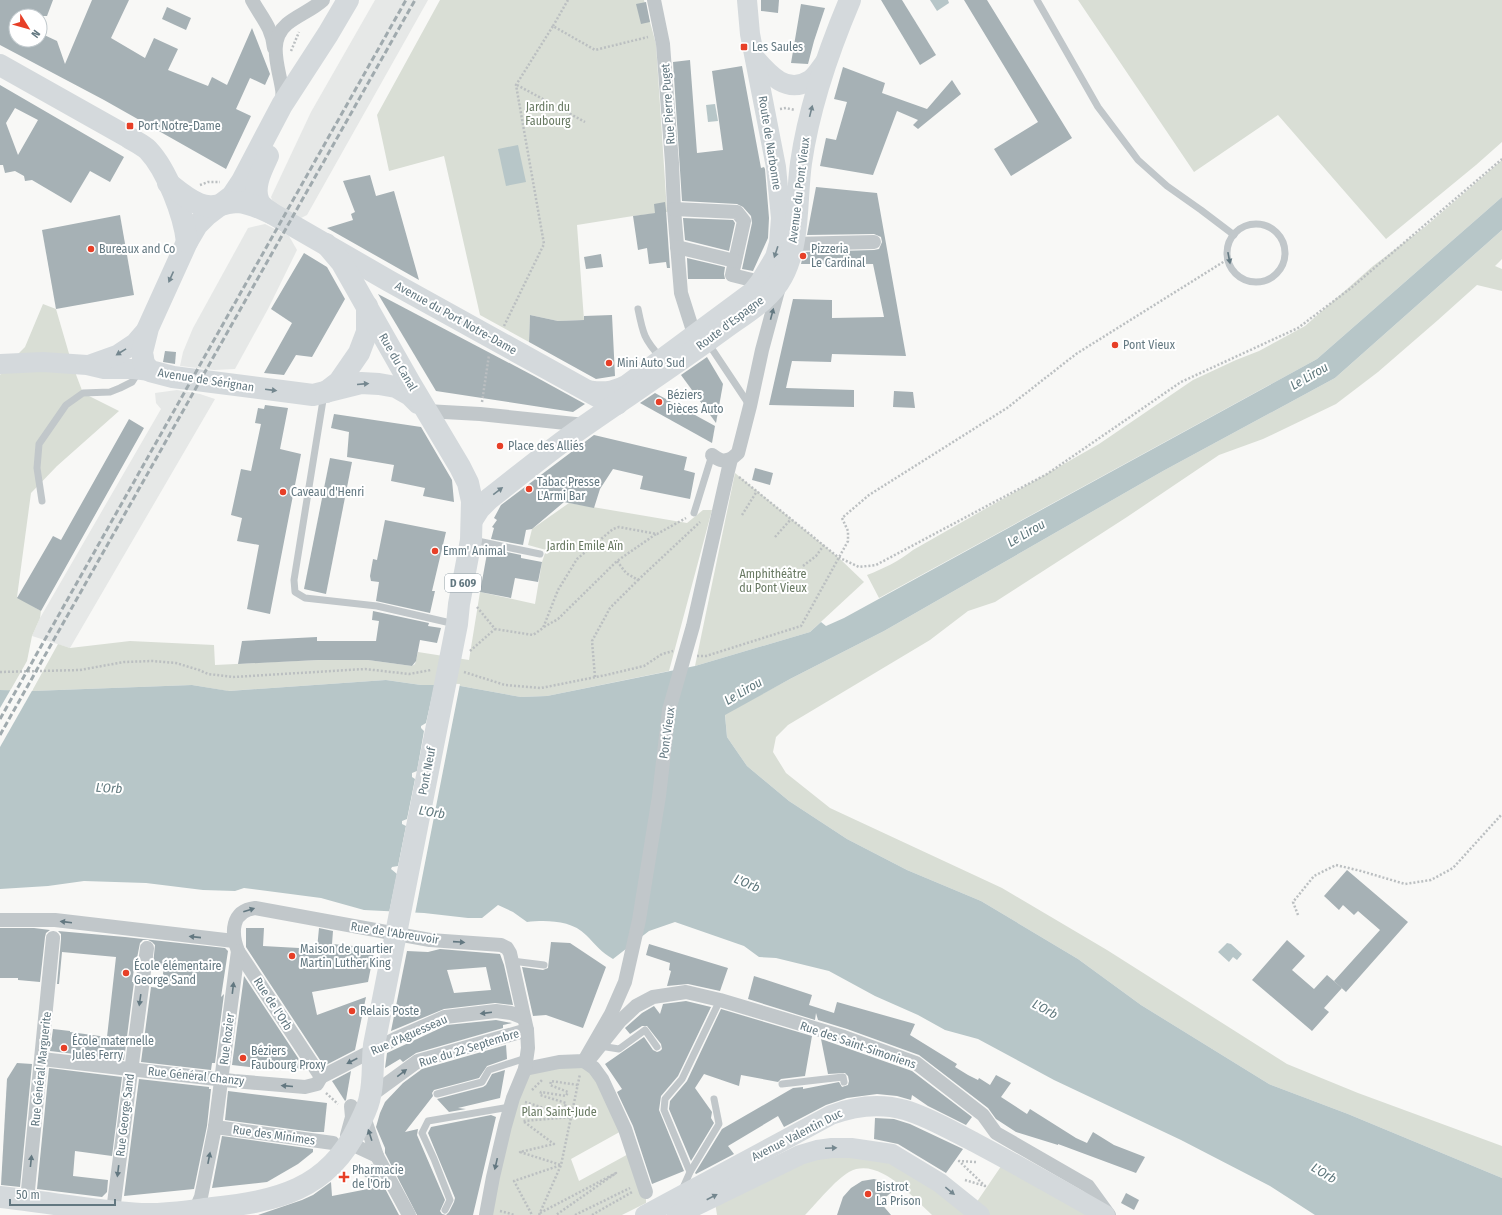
<svg xmlns="http://www.w3.org/2000/svg" width="1502" height="1215" font-family="'Fira Sans Condensed',sans-serif">
<rect width="100%" height="100%" fill="#f8f8f6"/>
<g fill="#e6e8e7">
<path d="M375,0H428L307,215L299,219L275,207L271,197L311,112Z"/>
<path d="M265,224L289,236L297,250L268,309L235,369L214,370L180,366L183,352L193,328L248,228Z"/>
<path d="M177,390L200,394L215,399L70,648L32,636L40,618L161,409L156,403L155,393Z"/>
</g>
<g fill="#d9ded5">
<path d="M440,0H644L656,44L667,212L633,216L577,225L584,320L558,321L530,315L529,342L480,315L444,156L389,171L377,115Z"/>
<path d="M1078,0H1502V142L1476,165L1386,239L1278,115L1194,172Z"/>
<path d="M1502,160V197L1317,359L879,598L867,575C883,569 899,561 913,550L1099,444L1193,380L1236,360L1259,351L1305,326L1373,266L1426,226Z"/>
<path d="M1502,230V259L1495,266L1502,269V291L1477,285L1438,320L1378,372L1336,404L1263,439L1219,455L1127,517L995,602L968,611L930,640L788,725L776,737L773,752L786,773L830,808L1002,888L1107,950L1287,1064L1358,1093L1502,1146V1178L1348,1114L1269,1084L1141,1005L1078,959L981,901L907,870L847,839L789,801L747,766L727,737L725,714L790,679L884,631L1163,471L1335,378Z"/>
<path d="M43,304L56,309L72,364L83,393L119,411L57,466L31,493L17,597L41,611L40,618L32,636L27,661L10,691L0,690V375L9,363L25,347Z"/>
<path d="M735,473L838,557L864,582L810,632L695,666Z"/>
<path d="M569,503L687,523L703,510H712L669,671L547,696L521,697L455,685H421L386,680L228,691L192,685L32,691L58,644L70,648L130,641L214,645L215,665L318,660H368L412,666L415,664L418,652L469,660L480,592L535,604L542,562L546,550L528,545L532,529Z"/>
<path d="M584,1061L625,1129L571,1159L579,1181L632,1152L646,1192V1203L622,1215H488L525,1069Z"/>
<path d="M874,1151L972,1209L1006,1159L1105,1215H932C912,1197 879,1156 849,1172C835,1180 817,1203 805,1215H717L714,1196L800,1155Z"/>
</g>
<g fill="#b7c6c8">
<path d="M930,0H948L949,3L937,11Z"/>
<path d="M715,104L718,121L708,122L706,105Z"/>
<path d="M518,145L526,182L506,186L498,149Z"/>
<path d="M1502,197V230L1335,378L1163,471L884,631L790,679L725,715L727,737L747,766L789,801L847,839L907,870L981,901L1078,959L1141,1005L1269,1084L1348,1114L1502,1178V1215H1315L1270,1186L1181,1140L1054,1080L978,1039L945,1030L918,1015L875,996L829,971L776,958L759,957L744,946L675,922L649,931L613,959C602,953 595,944 586,935C571,920 546,920 527,922L513,912L498,905L482,918H468L424,913L364,910L321,898L244,888L235,891L203,890L146,883L84,881L48,886L0,889V690L32,691L192,685L229,691L386,680L421,685H455L521,697L547,696L695,666L810,632L821,622L826,626L844,618L1317,359Z"/>
<path d="M1227,943L1231,944L1242,954L1237,960L1233,957L1229,962L1218,952Z"/>
</g>
<g fill="#f8f8f6">
<path d="M435,683L460,684L415,914L389,913L397,874L391,869L392,867L398,866L406,826L402,824V821L407,819L415,779L412,777V773L417,771L424,731L421,728V726L426,723Z"/>
<path d="M11,689H33L0,747V708Z"/>
</g>
<g fill="#a6b1b5" fill-rule="evenodd">
<path d="M0,0H53L47,16H16V40H40V33L57,41L65,64L92,0H129L111,38L145,58L154,38L178,49L168,70L208,86L212,77L227,85L252,28L270,74L265,85L250,78L236,109L251,116L226,169L104,100L0,45Z"/>
<path d="M761,0H779L778,13L761,11Z"/>
<path d="M881,0H902L936,55L920,65Z"/>
<path d="M964,0H987L1072,138L1011,176L994,149L1038,122Z"/>
<path d="M646,2L650,22L641,24L636,4Z"/>
<path d="M801,4L825,8L814,41L808,64L791,63Z"/>
<path d="M167,7L191,18L186,30L162,19Z"/>
<path d="M690,60L697,153L723,150L712,71L742,66L761,168L764,167L765,169L769,218L768,238L753,271L742,269L752,223L751,216L743,207L737,204L682,201L673,62Z"/>
<path d="M843,67L885,83L882,93L927,109L952,80L961,94L918,129L913,125L918,120L897,111L873,175L820,166L826,138L836,140L847,102L834,99Z"/>
<path d="M0,85L124,157L110,182L90,171L71,203L32,180L25,181L24,176L15,171L5,173L3,165H0ZM15,108L38,120L18,155L6,123Z"/>
<path d="M370,175L376,196L394,191L419,280L327,228L353,220L351,214L355,212L343,181Z"/>
<path d="M816,187L877,193L906,356L832,354L831,362L792,361L786,388L854,390V407L769,405L793,299L832,300V318L884,317L873,264H801L804,252L874,250L879,249L882,242L881,237L874,234L807,235Z"/>
<path d="M665,202L666,210L670,268H667L666,262L649,264L647,248L638,250L633,216L655,213L654,204Z"/>
<path d="M120,215L134,295L56,309L42,230Z"/>
<path d="M683,218L733,220L735,223L729,251L685,240Z"/>
<path d="M304,253L327,267L345,299L312,357L296,355L284,375L264,373L292,323L271,309Z"/>
<path d="M601,254L603,267L586,269L584,257Z"/>
<path d="M687,258L725,267L724,274L725,279H688Z"/>
<path d="M378,294L534,376L585,404L573,412L436,391Z"/>
<path d="M530,315L558,321L584,320V316L612,315L615,376L596,379L529,342Z"/>
<path d="M165,351L176,352L175,364L163,362Z"/>
<path d="M707,357L723,384L716,423L681,375Z"/>
<path d="M894,391L913,392L915,408L893,407Z"/>
<path d="M655,393L715,426L712,443L640,403Z"/>
<path d="M265,405L288,408L280,449L301,454L270,614L247,609L259,545L237,541L242,518L231,515L241,469L251,471L261,424L255,423L258,408L264,409Z"/>
<path d="M334,414L421,427L452,480L454,502L423,496L425,488L391,481L394,465L347,457L349,432L331,428Z"/>
<path d="M129,419L144,428L41,611L17,598L53,536L61,540Z"/>
<path d="M594,435L687,457L684,470L695,473L690,499L640,489L643,476L613,469L600,489L594,508L564,502L532,529L526,530L523,545L491,539L494,528L492,527L497,520L494,518L501,505Z"/>
<path d="M330,458L352,462L326,594L304,589Z"/>
<path d="M755,468L773,473L770,485L752,480Z"/>
<path d="M385,520L446,532L432,591H435L430,613L376,601L379,582L371,581L370,576L373,559L377,560Z"/>
<path d="M488,548L521,555V558L542,562L538,582L515,578L511,598L480,592Z"/>
<path d="M373,611L429,623L428,626L441,628L437,643L420,640L416,661L412,666L368,660H318L238,664L242,641L317,637V641H376L379,621L372,620Z"/>
<path d="M1347,870L1408,922L1346,992L1334,981L1380,930L1358,911L1354,915L1343,905L1339,910L1324,896Z"/>
<path d="M0,928H34L50,930L46,933L45,937L40,982L18,980V978H0Z"/>
<path d="M246,928H264L263,946L317,949L319,928L333,931L332,944L353,946L352,950L374,952L368,982L312,992L317,1015L366,997L355,1050L324,1066L246,947Z"/>
<path d="M58,931L125,937L225,948L228,951L221,997L224,994L215,1063H212L211,1070L141,1062L151,987L161,988L164,966L153,965L155,945L152,942L148,940H143L140,943L136,963H135L132,982H134L124,1060L50,1051L53,1029L70,1031V1032L107,1037L116,957L62,952L59,984H57L61,939V934Z"/>
<path d="M1287,940L1305,956L1292,970L1314,989L1327,975L1342,988L1324,1008L1329,1012L1312,1031L1252,980Z"/>
<path d="M551,942L570,943L606,967L583,1028L546,1015L533,1016L522,967L543,970L548,968Z"/>
<path d="M649,944L728,968L720,991L688,984L667,986L671,971L669,970L670,963L646,955Z"/>
<path d="M440,949L500,954L504,965L513,1005L495,1003L444,1009L391,1031L407,951L428,952ZM486,967L491,990L454,993L447,970Z"/>
<path d="M244,976L306,1070L275,1066L274,1070L232,1065Z"/>
<path d="M754,976L812,995L809,1005L834,1013L837,1002L915,1024L910,1035L957,1064L955,1067L968,1075L978,1080L979,1078L990,1085L996,1075L1011,1083L1001,1097L1027,1114L1030,1109L1076,1138L1087,1143L1093,1132L1114,1145L1145,1157L1136,1173L1058,1144V1145L1016,1132L996,1119L988,1108L919,1055L847,1029L818,1020L816,1013L815,1020L748,999Z"/>
<path d="M686,1001L711,1007L678,1076L661,1096L659,1110L684,1171L652,1184L633,1126L617,1092L622,1089L605,1064L644,1037L653,1050L657,1052L660,1051L662,1049L661,1044L647,1026H642L630,1034L625,1028L642,1013L654,1006L660,1014L663,1004Z"/>
<path d="M721,1009L812,1036L805,1076L781,1079L778,1082L741,1075L739,1086L704,1074L695,1088L712,1112L711,1118L714,1123L691,1161L669,1109L670,1101L687,1081Z"/>
<path d="M496,1020L512,1023L503,1025V1028L416,1053L403,1062L400,1059L385,1068L387,1053L447,1025Z"/>
<path d="M821,1039L912,1071L972,1117L966,1125L928,1106L912,1095L911,1100L897,1096L877,1094L847,1098L826,1105L784,1127L778,1116L728,1146L734,1154L696,1174L695,1173L722,1129L793,1088L803,1087V1089L839,1082L842,1087L848,1085L849,1081L848,1076L845,1073L828,1074Z"/>
<path d="M506,1045L507,1059L487,1066L479,1078L434,1090L432,1093L433,1096L405,1132L418,1129L417,1135L445,1200L440,1211L442,1214L446,1215L449,1212L454,1202L455,1198L428,1133L431,1127L491,1115L496,1117L473,1215H417L385,1153V1148L376,1127L380,1113L385,1102L403,1083L422,1069Z"/>
<path d="M17,1063L32,1064L20,1187L1,1185L7,1079Z"/>
<path d="M49,1068L122,1077L112,1156L75,1151L73,1176L108,1180L107,1192L102,1197L37,1189Z"/>
<path d="M505,1070L500,1098L458,1108L466,1109L449,1112L437,1099L483,1087L486,1085L492,1074Z"/>
<path d="M351,1071L346,1100L345,1101L332,1081Z"/>
<path d="M139,1079L209,1087V1089H211L207,1126L194,1189L124,1196Z"/>
<path d="M228,1091L327,1103L324,1132H313L225,1120Z"/>
<path d="M875,1118L894,1119L910,1124L963,1149L946,1173L898,1144L874,1139Z"/>
<path d="M222,1136L313,1149V1152L298,1164L267,1182L212,1188Z"/>
<path d="M372,1164L399,1215H258L302,1200L313,1195L331,1182L332,1196L378,1187L363,1175Z"/>
<path d="M874,1179L884,1182L894,1190L880,1202L891,1215H837L843,1197L851,1188L862,1181Z"/>
<path d="M1126,1193L1139,1200L1134,1210L1121,1203Z"/>
</g>
<g fill="none" stroke-linecap="round" stroke-linejoin="round">
<g stroke="#bbbfc1" stroke-width="2.5" stroke-dasharray="2 2" stroke-linecap="butt">
<path d="M553,26L568,0"/>
<path d="M291,51L299,32"/>
<path d="M517,85L585,122"/>
<path d="M780,109L786,108L795,110"/>
<path d="M200,185L208,182H220"/>
<path d="M504,326L544,244L516,85L553,26L595,50L648,37"/>
<path d="M482,402L489,355"/>
<path d="M739,477L838,557L859,567L876,565L1047,474L1181,382L1298,328L1351,288L1502,159"/>
<path d="M742,515L757,491"/>
<path d="M775,537L791,519"/>
<path d="M803,566L816,556L824,545"/>
<path d="M638,580L700,522"/>
<path d="M477,607L495,629L533,635L543,628L558,590L577,559L613,529L619,527L657,534L686,518"/>
<path d="M544,627L558,619L617,561L656,534"/>
<path d="M470,651L495,629"/>
<path d="M697,656H706L801,626L848,541V531L842,518L869,495L1007,408L1076,354L1228,259"/>
<path d="M0,672L80,670L124,662L152,661L176,663L199,670L208,674L233,677L365,669L409,674L431,670"/>
<path d="M464,672L505,685L541,688L606,675L644,666L662,654L673,651"/>
<path d="M595,677L592,641L610,608L638,580L626,573L617,561"/>
<path d="M1298,915L1293,902L1314,876L1336,865L1361,871L1405,884L1431,880L1453,868L1502,814"/>
<path d="M532,1090L542,1080"/>
<path d="M326,1093L338,1104"/>
<path d="M525,1102L572,1117L523,1121L554,1144L520,1152L561,1165L514,1181L532,1215"/>
<path d="M563,1114L566,1103L540,1095L541,1092L566,1096L568,1092L550,1085L551,1081L578,1085"/>
<path d="M965,1180L985,1186L959,1161L976,1162"/>
<path d="M500,1211L515,1215"/>
<path d="M540,1213L616,1173L556,1215"/>
<path d="M539,1215L561,1165L580,1074"/>
<path d="M575,1215L630,1188"/>
<path d="M592,1215L632,1192"/>
</g>
<g stroke="#c1c7ca" stroke-width="7">
<path d="M1037,0L1098,107L1138,160L1167,186L1201,210L1234,235"/>
<circle cx="1256" cy="253" r="29"/>
<path d="M638,309C643,334 644,339 661,358"/>
<path d="M712,349L750,406"/>
<path d="M324,394L294,580L295,592L305,598L377,606L455,624"/>
<path d="M42,501L37,468L39,444L66,405L83,393L110,392L120,388L132,382L139,371"/>
<path d="M694,513L712,455"/>
<path d="M473,540L540,554"/>
<path d="M512,961L544,965"/>
<path d="M600,1046L619,1049L645,1030L657,1047"/>
<path d="M782,1084L843,1077L844,1082"/>
<path d="M437,1094L482,1082L489,1070L526,1058"/>
<path d="M690,1172L719,1124L714,1099"/>
<path d="M682,1190L690,1172L664,1110L665,1099L682,1079L720,1000"/>
<path d="M445,1210L450,1200L434,1159L422,1133L428,1121L510,1107"/>
</g>
<g stroke="#c1c7ca" stroke-width="14">
<path d="M252,0C261,17 272,27 274,48"/>
<path d="M654,0L663,44L672,163L674,209L681,293L694,334"/>
<path d="M282,104C282,99 283,94 282,89C279,68 267,41 287,24C298,15 312,10 323,0"/>
<path d="M674,209L737,212L744,221L732,275L760,282"/>
<path d="M793,244L874,242"/>
<path d="M677,247L735,261"/>
<path d="M426,411L480,414L585,425"/>
<path d="M712,455C719,460 722,462 731,459"/>
<path d="M0,920H55L234,941"/>
<path d="M42,1059L234,1081L305,1087L317,1084L321,1077"/>
<path d="M584,1061L611,1014L625,982L639,920L659,796L669,710L693,626L728,471L731,459L738,453L750,406L762,350L779,287"/>
<path d="M584,1061L594,1068L602,1079L625,1129L646,1192"/>
<path d="M525,1069L559,1062L584,1061L592,1056L620,1021L636,1006L653,997L686,992L720,1000L844,1037L916,1063L983,1115L996,1133L1088,1186L1109,1215"/>
<path d="M321,1077L238,951C231,933 231,911 255,908L430,940L501,945L507,948L510,953L527,1030L528,1048L525,1069L513,1098L505,1126L493,1177L486,1215"/>
<path d="M321,1077L395,1039L445,1017L496,1011L511,1013L524,1018"/>
<path d="M370,1096L418,1061L527,1030"/>
<path d="M351,1106L352,1117L347,1135L349,1143L377,1156"/>
<path d="M363,1114L377,1156L409,1215"/>
<path d="M215,1127L333,1143"/>
<path d="M27,1200L53,938"/>
<path d="M113,1211L147,948"/>
<path d="M194,1215L195,1211L201,1197L215,1127L238,951"/>
</g>
<g stroke="#d4d9dc" stroke-width="20">
<path d="M755,58C769,74 787,95 810,80C816,76 821,67 826,61"/>
<path d="M0,364L43,362L87,365L104,369H134L150,371"/>
<path d="M89,365L117,355L135,343L148,328"/>
<path d="M586,390C603,392 610,393 626,385L753,291L760,282L775,257L779,243L781,218L776,167L750,34L747,0"/>
<path d="M645,1215L831,1115C855,1106 880,1103 905,1110C929,1117 952,1131 974,1142C1019,1166 1062,1190 1105,1215"/>
<path d="M677,1215L800,1155L817,1150L832,1148H851L892,1154L940,1183L980,1215"/>
</g>
<g stroke="#d4d9dc" stroke-width="22">
<path d="M348,0L328,34L282,105L242,181L232,196L207,215L197,225L187,242L148,328L142,352L144,364L150,371L173,377L313,395L361,383L379,384L396,387L410,395L418,403"/>
<path d="M0,65L128,137C134,141 143,145 148,150C167,170 184,215 187,242"/>
<path d="M268,156C262,169 252,187 259,202C261,206 267,210 271,213"/>
<path d="M168,183C178,191 187,199 199,204C214,210 224,202 238,202C250,203 260,208 271,213L389,281L602,399L617,404"/>
<path d="M326,392L339,382L359,353L367,332V306"/>
<path d="M472,520L479,509L489,499C520,475 551,449 583,427C629,395 676,364 721,331C742,315 770,300 782,277C800,244 796,199 801,163C809,107 828,52 850,0"/>
<path d="M0,1197C47,1202 94,1211 141,1214C165,1215 189,1211 213,1208C276,1201 328,1190 358,1127C362,1118 369,1106 370,1096C374,1080 372,1062 374,1045L457,624L459,604L471,540L472,501L468,483L460,467L410,383L342,263L326,244"/>
</g>
<g stroke="#a0aaae" stroke-width="3" stroke-dasharray="6 3" stroke-linecap="butt">
<path d="M0,719L406,0"/>
<path d="M0,735L415,0"/>
</g>
</g>
<defs><path id="oneway-solid" d="M-6-.8H1V-3.2L6.5 0L1 3.2V.8H-6Z"/></defs>
<g fill="#74878f">
<use href="#oneway-solid" transform="translate(811 111) rotate(-76)"/>
<use href="#oneway-solid" transform="translate(776 252) rotate(108)"/>
<use href="#oneway-solid" transform="translate(171 277) rotate(114)"/>
<use href="#oneway-solid" transform="translate(121 352) rotate(148)"/>
<use href="#oneway-solid" transform="translate(363 384) rotate(-5)"/>
<use href="#oneway-solid" transform="translate(271 390) rotate(7)"/>
<use href="#oneway-solid" transform="translate(498 491) rotate(-37)"/>
<use href="#oneway-solid" transform="translate(831 1148) rotate(-3)"/>
<use href="#oneway-solid" transform="translate(950 1191) rotate(39)"/>
<use href="#oneway-solid" transform="translate(712 1197) rotate(-27)"/>
</g>
<g fill="#637881">
<use href="#oneway-solid" transform="translate(1229 258) rotate(79)"/>
<use href="#oneway-solid" transform="translate(772 314) rotate(-75)"/>
<use href="#oneway-solid" transform="translate(249 910) rotate(-18)"/>
<use href="#oneway-solid" transform="translate(66 922) rotate(-173)"/>
<use href="#oneway-solid" transform="translate(195 937) rotate(-174)"/>
<use href="#oneway-solid" transform="translate(459 942) rotate(4)"/>
<use href="#oneway-solid" transform="translate(233 988) rotate(-83)"/>
<use href="#oneway-solid" transform="translate(140 1000) rotate(98)"/>
<use href="#oneway-solid" transform="translate(486 1013) rotate(173)"/>
<use href="#oneway-solid" transform="translate(352 1061) rotate(153)"/>
<use href="#oneway-solid" transform="translate(402 1073) rotate(-37)"/>
<use href="#oneway-solid" transform="translate(287 1086) rotate(-175)"/>
<use href="#oneway-solid" transform="translate(370 1135) rotate(-108)"/>
<use href="#oneway-solid" transform="translate(209 1158) rotate(-79)"/>
<use href="#oneway-solid" transform="translate(31 1161) rotate(-84)"/>
<use href="#oneway-solid" transform="translate(496 1164) rotate(103)"/>
<use href="#oneway-solid" transform="translate(118 1171) rotate(97)"/>
</g>
<g fill="#e73f27" stroke="#fff" stroke-width="1.5">
<rect x="740" y="43" width="8" height="8" rx="2"/>
<rect x="126" y="122" width="8" height="8" rx="2"/>
<circle cx="91" cy="249" r="4"/>
<circle cx="803" cy="256" r="4"/>
<circle cx="1115" cy="345" r="4"/>
<circle cx="609" cy="363" r="4"/>
<circle cx="659" cy="402" r="4"/>
<circle cx="500" cy="446" r="4"/>
<circle cx="529" cy="489" r="4"/>
<circle cx="283" cy="492" r="4"/>
<circle cx="435" cy="551" r="4"/>
<circle cx="292" cy="956" r="4"/>
<circle cx="126" cy="973" r="4"/>
<circle cx="352" cy="1011" r="4"/>
<circle cx="64" cy="1048" r="4"/>
<circle cx="243" cy="1058" r="4"/>
<path d="M342 1171h4v4h4v4h-4v4h-4v-4h-4v-4h4z"/>
<circle cx="868" cy="1194" r="4"/>
</g>
<g text-anchor="middle" dominant-baseline="central" stroke-width="4" stroke-linejoin="round" paint-order="stroke">
<rect fill="#fff" stroke="#92a0a7" stroke-width="1" x="445" y="574" width="36" height="18" rx="3"/>
<g font-size="11" font-weight="bold" fill="#637881">
<text x="463" y="583">D 609</text>
</g>
<g font-size="12" fill="#637881" stroke="#fff" text-anchor="start">
<text x="752" y="47">Les Saules</text>
<text x="138" y="126">Port Notre-Dame</text>
<text x="99" y="249">Bureaux and Co</text>
<text x="811" y="249">Pizzeria<tspan x="811" dy="14">Le Cardinal</tspan></text>
<text x="1123" y="345">Pont Vieux</text>
<text x="617" y="363">Mini Auto Sud</text>
<text x="667" y="395">Béziers<tspan x="667" dy="14">Pièces Auto</tspan></text>
<text x="508" y="446">Place des Alliés</text>
<text x="537" y="482">Tabac Presse<tspan x="537" dy="14">L'Armi Bar</tspan></text>
<text x="291" y="492">Caveau d'Henri</text>
<text x="443" y="551">Emm' Animal</text>
<text x="300" y="949">Maison de quartier<tspan x="300" dy="14">Martin Luther King</tspan></text>
<text x="134" y="966">École élémentaire<tspan x="134" dy="14">George Sand</tspan></text>
<text x="360" y="1011">Relais Poste</text>
<text x="72" y="1041">École maternelle<tspan x="72" dy="14">Jules Ferry</tspan></text>
<text x="251" y="1051">Béziers<tspan x="251" dy="14">Faubourg Proxy</tspan></text>
<text x="352" y="1170">Pharmacie<tspan x="352" dy="14">de l'Orb</tspan></text>
<text x="876" y="1187">Bistrot<tspan x="876" dy="14">La Prison</tspan></text>
</g>
<g font-size="12" fill="#637881" stroke="#fff">
<text transform="translate(668 104) rotate(-94)">Rue Pierre Puget</text>
<text transform="translate(770 143) rotate(81)">Route de Narbonne</text>
<text transform="translate(799 190) rotate(-83)">Avenue du Pont Vieux</text>
<text transform="translate(456 318) rotate(29)">Avenue du Port Notre-Dame</text>
<text transform="translate(730 323) rotate(-37)">Route d'Espagne</text>
<text transform="translate(398 362) rotate(60)">Rue du Canal</text>
<text transform="translate(206 380) rotate(9)">Avenue de Sérignan</text>
<text transform="translate(667 733) rotate(-82)">Pont Vieux</text>
<text transform="translate(427 771) rotate(-79)">Pont Neuf</text>
<text transform="translate(395 933) rotate(9)">Rue de l'Abreuvoir</text>
<text transform="translate(273 1004) rotate(57)">Rue de l'Orb</text>
<text transform="translate(409 1035) rotate(-24)">Rue d'Aguesseau</text>
<text transform="translate(227 1039) rotate(-83)">Rue Rozier</text>
<text transform="translate(858 1045) rotate(19)">Rue des Saint-Simoniens</text>
<text transform="translate(469 1048) rotate(-17)">Rue du 22 Septembre</text>
<text transform="translate(41 1069) rotate(-84)">Rue Général Marguerite</text>
<text transform="translate(196 1076) rotate(6)">Rue Général Chanzy</text>
<text transform="translate(125 1115) rotate(-83)">Rue George Sand</text>
<text transform="translate(274 1135) rotate(8)">Rue des Minimes</text>
<text transform="translate(797 1135) rotate(-27)">Avenue Valentin Duc</text>
</g>
<g font-size="12" fill="#687962" stroke="#fff">
<text x="548" y="107">Jardin du<tspan x="548" dy="14">Faubourg</tspan></text>
<text x="585" y="546">Jardin Emile Aïn</text>
<text x="773" y="574">Amphithéâtre<tspan x="773" dy="14">du Pont Vieux</tspan></text>
<text x="559" y="1112">Plan Saint-Jude</text>
</g>
<g font-size="13" font-style="italic" fill="#5e777c" stroke="#fff">
<text transform="translate(1309 376) rotate(-30)">Le Lirou</text>
<text transform="translate(1026 533) rotate(-30)">Le Lirou</text>
<text transform="translate(743 691) rotate(-30)">Le Lirou</text>
<text transform="translate(109 788) rotate(3)">L'Orb</text>
<text transform="translate(432 812) rotate(9)">L'Orb</text>
<text transform="translate(747 883) rotate(23)">L'Orb</text>
<text transform="translate(1045 1009) rotate(28)">L'Orb</text>
<text transform="translate(1324 1173) rotate(31)">L'Orb</text>
</g>
</g>
<g transform="translate(28 28) rotate(127)"><circle r="19" fill="#ffffff" stroke="#c1c9cd"/>
<path d="M0-3L7 15L0 10L-7 15Z" fill="#e73f27"/>
<text y="-6" font-size="11" font-weight="bold" text-anchor="middle" fill="#637881">N</text>
</g>
<path d="M10 1199v6h105v-6" fill="none" stroke="#637881" stroke-width="2"/>
<text x="16" y="1199" font-size="12" fill="#637881" stroke="#ffffff" stroke-width="3" paint-order="stroke">50 m</text>
</svg>
